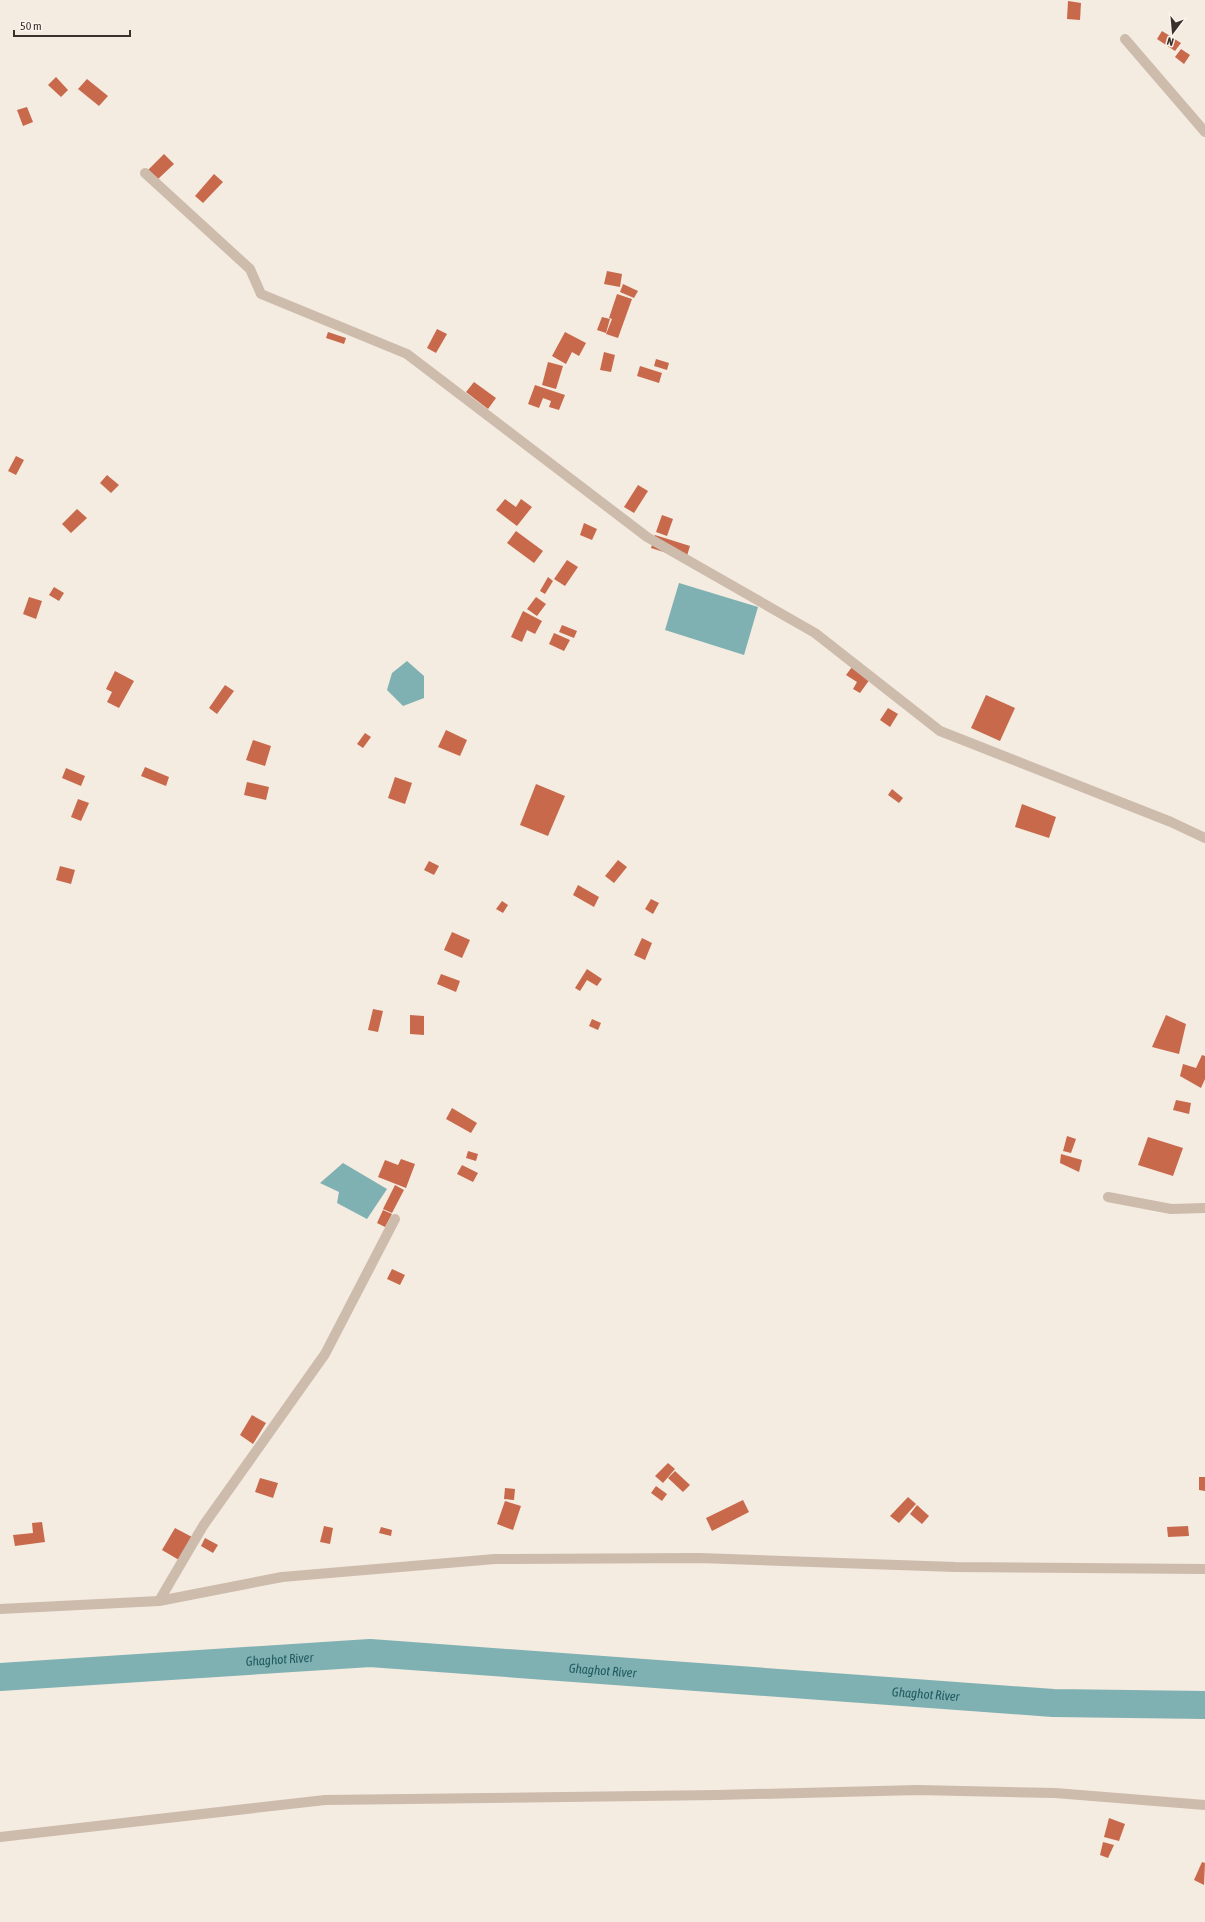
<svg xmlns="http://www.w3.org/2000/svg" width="1205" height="1922" font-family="'Asap Condensed',sans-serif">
<rect width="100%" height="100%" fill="#f4ebe1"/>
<g fill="#7fb0b2">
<path d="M679,583L758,607L744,655L665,630Z"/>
<path d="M407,661L424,676V698L403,706L387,690L392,673Z"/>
<path d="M343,1163L387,1189L367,1219L337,1203L339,1192L320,1183Z"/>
</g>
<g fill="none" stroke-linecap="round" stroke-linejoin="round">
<path stroke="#7fb0b2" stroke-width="28" id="s1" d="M0,1677L370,1653L1053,1703L1205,1705"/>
</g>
<g fill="#c8694b">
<path d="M1068,1L1081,3L1080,20L1067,19Z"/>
<path d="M1162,31L1181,43L1175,51L1157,39Z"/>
<path d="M1181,49L1190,55L1184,64L1175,57Z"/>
<path d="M56,77L68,90L61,97L48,85Z"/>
<path d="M87,79L108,96L99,106L78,89Z"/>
<path d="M27,107L33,122L23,126L17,110Z"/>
<path d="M164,154L174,164L157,180L148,170Z"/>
<path d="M214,174L223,182L203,203L195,196Z"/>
<path d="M607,271L622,274L620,287L604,284Z"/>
<path d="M623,284L638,291L634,298L620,292Z"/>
<path d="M617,294L632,299L618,338L606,334L612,319L609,318Z"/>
<path d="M602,317L610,319L606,333L597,330Z"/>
<path d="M437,329L447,334L436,353L427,348Z"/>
<path d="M328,332L346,338L344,344L326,338Z"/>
<path d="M565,332L586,343L579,356L572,352L566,364L552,356Z"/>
<path d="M604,352L615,355L611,372L600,370Z"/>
<path d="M656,359L669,363L667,370L654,366Z"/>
<path d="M548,362L563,366L556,389L542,385Z"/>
<path d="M640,366L662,373L659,383L637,376Z"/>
<path d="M474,382L496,398L488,409L466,392Z"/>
<path d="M535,385L565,395L559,410L549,407L551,401L543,398L539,408L528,404Z"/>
<path d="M16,456L24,460L16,475L8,471Z"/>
<path d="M107,475L119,485L111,493L100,483Z"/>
<path d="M638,485L648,491L634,513L624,507Z"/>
<path d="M505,499L516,507L521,499L532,507L517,526L496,510Z"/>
<path d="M77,509L87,518L71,533L62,524Z"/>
<path d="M662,515L673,519L667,536L656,532Z"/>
<path d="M584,523L597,529L592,540L580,535Z"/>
<path d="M516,531L543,551L534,563L507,543Z"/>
<path d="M655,535L690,546L686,559L651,548Z"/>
<path d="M567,560L578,567L565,586L554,579Z"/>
<path d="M548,577L553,581L545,594L540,591Z"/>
<path d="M54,587L64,593L59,601L49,595Z"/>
<path d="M29,597L42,601L36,619L23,614Z"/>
<path d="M536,597L546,604L537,616L527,609Z"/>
<path d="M523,611L542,621L535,634L527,630L522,642L511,637Z"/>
<path d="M562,625L577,631L574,638L559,632Z"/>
<path d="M554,633L570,640L564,651L549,644Z"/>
<path d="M852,667L870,679L860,693L853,689L857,682L846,675Z"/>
<path d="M115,671L134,681L119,708L107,702L112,692L106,689Z"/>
<path d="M225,685L234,691L217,714L209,708Z"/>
<path d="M986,695L1015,708L1000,741L971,728Z"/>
<path d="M888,708L898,714L890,727L880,720Z"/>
<path d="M446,730L467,740L460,756L438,747Z"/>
<path d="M365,733L371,737L363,748L357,744Z"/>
<path d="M253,740L271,746L265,766L246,760Z"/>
<path d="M145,767L169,777L166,786L141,776Z"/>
<path d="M66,768L85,776L81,786L62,778Z"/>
<path d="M395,777L412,783L405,804L388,798Z"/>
<path d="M247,782L269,787L266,800L244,795Z"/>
<path d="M536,784L565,796L548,836L520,825Z"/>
<path d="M892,789L903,798L899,803L888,795Z"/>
<path d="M78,799L89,803L81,821L71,817Z"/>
<path d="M1022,804L1056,817L1049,838L1015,827Z"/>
<path d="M618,860L627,867L614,883L605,876Z"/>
<path d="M429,861L439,866L434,875L424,870Z"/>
<path d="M60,866L75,870L71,884L56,880Z"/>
<path d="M578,885L599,897L594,907L573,895Z"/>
<path d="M651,899L659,903L653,914L645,909Z"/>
<path d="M502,901L508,905L503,913L496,909Z"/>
<path d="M452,932L470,940L462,958L444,950Z"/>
<path d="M642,938L652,943L645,960L634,955Z"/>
<path d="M587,969L602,979L597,986L587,980L580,991L575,988Z"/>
<path d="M441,974L460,981L456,992L437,984Z"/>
<path d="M373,1009L383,1011L378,1032L368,1030Z"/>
<path d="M410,1015L424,1016V1035L410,1034Z"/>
<path d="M1166,1015L1186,1024L1179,1054L1152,1047Z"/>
<path d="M592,1019L601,1023L598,1030L589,1026Z"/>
<path d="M1202,1055L1205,1056V1079L1201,1088L1180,1076L1183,1064L1196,1068Z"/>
<path d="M1176,1100L1191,1103L1189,1114L1173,1110Z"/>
<path d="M452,1108L477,1123L471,1133L446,1119Z"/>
<path d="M1067,1136L1076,1139L1071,1153L1063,1151Z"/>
<path d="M1148,1137L1183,1148L1173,1176L1138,1165Z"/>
<path d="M468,1151L478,1154L476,1161L466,1158Z"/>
<path d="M1061,1154L1082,1160L1079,1172L1060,1163Z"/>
<path d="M401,1159L415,1164L406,1188L378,1177L385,1160L398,1165Z"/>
<path d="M462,1165L478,1173L473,1182L457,1174Z"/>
<path d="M395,1185L404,1190L392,1213L383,1209Z"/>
<path d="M383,1210L392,1214L385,1227L377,1223Z"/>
<path d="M392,1269L405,1275L400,1285L387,1279Z"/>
<path d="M252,1415L266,1423L253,1444L240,1435Z"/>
<path d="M668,1463L675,1469L663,1483L655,1476Z"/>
<path d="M675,1471L690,1485L683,1492L668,1478Z"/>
<path d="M1199,1477H1205V1491L1199,1490Z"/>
<path d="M260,1478L278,1483L273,1498L255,1492Z"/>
<path d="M656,1486L667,1494L662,1501L651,1493Z"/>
<path d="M505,1488L515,1489L514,1500L504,1499Z"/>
<path d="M908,1497L916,1504L899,1523L890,1516Z"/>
<path d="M743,1500L749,1512L712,1531L706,1518Z"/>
<path d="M505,1501L521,1506L513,1530L497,1524Z"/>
<path d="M917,1505L929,1516L922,1524L910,1514Z"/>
<path d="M42,1522L45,1542L15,1546L13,1535L33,1533L32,1523Z"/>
<path d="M324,1526L333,1528L330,1544L320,1542Z"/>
<path d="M1188,1526L1189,1536L1168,1537L1167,1527Z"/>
<path d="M381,1527L392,1530L391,1536L379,1533Z"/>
<path d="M175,1528L192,1537L179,1560L162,1550Z"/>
<path d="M205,1538L218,1545L213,1553L201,1546Z"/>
<path d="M1109,1818L1125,1824L1119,1841L1104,1837Z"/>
<path d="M1103,1842L1114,1845L1108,1858L1100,1855Z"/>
<path d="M1202,1862L1205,1863L1204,1885L1194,1880Z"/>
</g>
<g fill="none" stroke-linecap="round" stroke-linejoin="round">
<g stroke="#cdbbac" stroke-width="10">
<path d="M1125,39L1205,132"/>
<path d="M145,173L250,269L261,294L407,354L647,537L815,633L940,731L1171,822L1205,838"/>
<path d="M1108,1197L1171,1209L1205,1208"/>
<path d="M159,1601L203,1526L325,1354L395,1219"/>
<path d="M0,1609L159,1601L282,1577L495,1559L699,1558L955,1567L1205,1569"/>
<path d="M0,1837L325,1800L717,1795L918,1790L1055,1793L1205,1805"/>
</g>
</g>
<g text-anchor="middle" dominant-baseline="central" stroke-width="3.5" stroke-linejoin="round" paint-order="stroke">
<g font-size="13" font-style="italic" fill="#1f5a5e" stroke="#fbf5ee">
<text stroke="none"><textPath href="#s1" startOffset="280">Ghaghot River</textPath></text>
<text stroke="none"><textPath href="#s1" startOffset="604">Ghaghot River</textPath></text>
<text stroke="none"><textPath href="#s1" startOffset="928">Ghaghot River</textPath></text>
</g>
</g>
<g transform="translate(1173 32) rotate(196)" stroke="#fbf5ee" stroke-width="3" paint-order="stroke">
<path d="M0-3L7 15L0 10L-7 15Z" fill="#3b302b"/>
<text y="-6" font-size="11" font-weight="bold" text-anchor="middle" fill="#3b302b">N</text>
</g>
<path d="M14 30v6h116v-6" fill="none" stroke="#3b302b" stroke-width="2"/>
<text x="20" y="30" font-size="12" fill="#3b302b" stroke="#fbf5ee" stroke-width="3" paint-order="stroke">50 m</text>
</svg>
